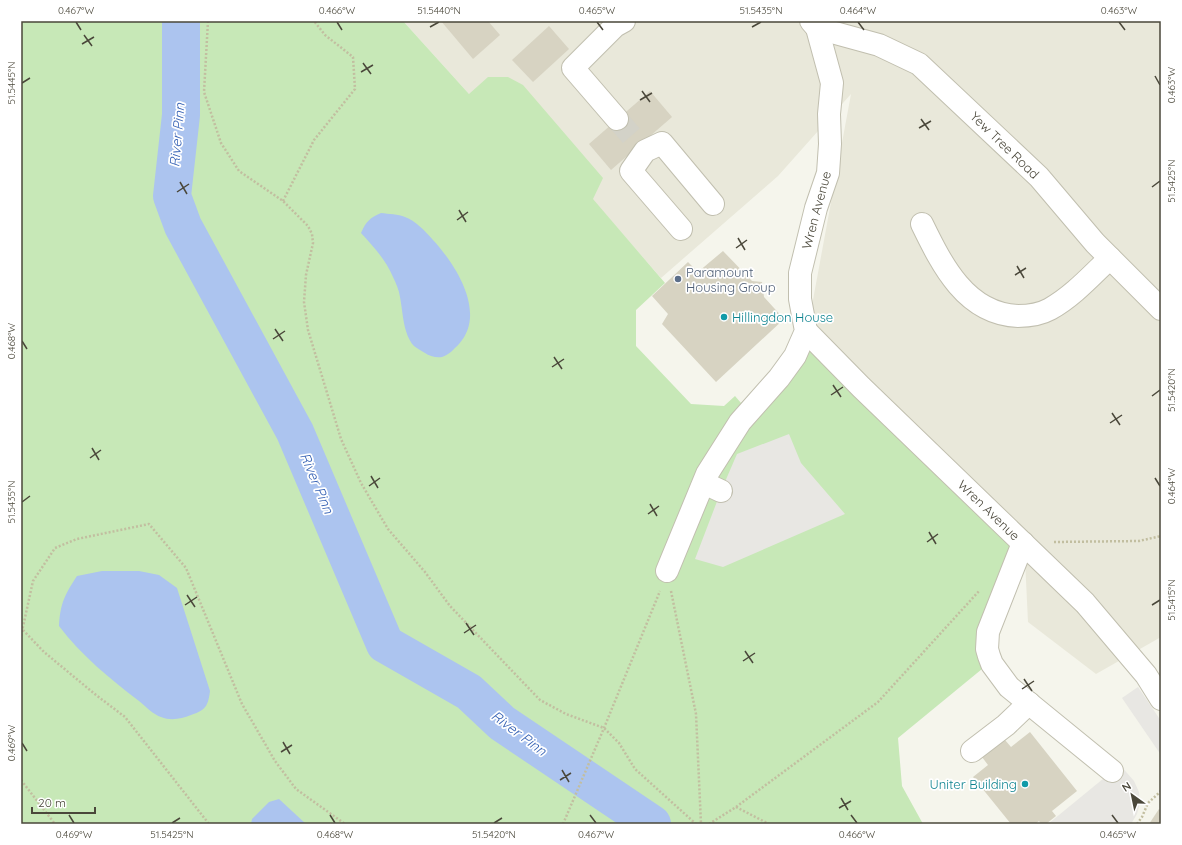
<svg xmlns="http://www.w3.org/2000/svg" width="1182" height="845" font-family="Quicksand,sans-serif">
<rect width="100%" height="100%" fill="#f5f5ec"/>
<path fill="#e9e8da" d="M403,21H1161V637L1096,674L1028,622L1024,539L808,327L851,94L778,176L661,278L592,199L469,94Z"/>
<path fill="#c7e8b7" d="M21,21H403L469,94L488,77H508L523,85L603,178L593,199L665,283L636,310V346L691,404L724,406L735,396L741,403L792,349L811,345L1019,544L982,669L898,738L902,786L923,824H21Z"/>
<g fill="#e8e7e3">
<path d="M789,434L801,463L845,514L723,567L695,559L721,491L737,454Z"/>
<path d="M1138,687L1161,721V755L1122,698Z"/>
<path d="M1120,765L1134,781L1139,792L1140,803L1137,814L1131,824H1048Z"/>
</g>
<g fill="#acc4ef">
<path d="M381,213C389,214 398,214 405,217C416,221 425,231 433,240C456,265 487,313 459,344C454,349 449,355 442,357C436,358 429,356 425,353C421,351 417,348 414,346C403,334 403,312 400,297C399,290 396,283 393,277C386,260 373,246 361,233C366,221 370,218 381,213Z"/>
<path d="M102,571H139L159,575L177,588L210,691C208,706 206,710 191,715C181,719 171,721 161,717C154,715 145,706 139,701C109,678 82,656 59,626C60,604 65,594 77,576Z"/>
<path d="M279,799L306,824H251L252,819L269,802Z"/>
</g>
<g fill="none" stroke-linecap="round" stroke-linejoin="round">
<path stroke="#acc4ef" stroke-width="38" d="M181,21V115L172,196L183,226L295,432L385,644L469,692L502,723L652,824"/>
</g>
<g fill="#d7d3c2">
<path d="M441,21H488L500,35L473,59Z"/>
<path d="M549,26L569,49L533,82L512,60Z"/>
<path d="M650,91L672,117L611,170L589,144Z"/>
<path d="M723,251L752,281L762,282L764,297L784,319L716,382L662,324L668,314L652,296L688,262L698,272Z"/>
<path d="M1030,732L1077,791L1052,811L1056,816L1046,824H1041L1039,821L1035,824H1011L973,777L988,765L982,757L987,754L985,752L994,744L996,746L1005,740L1011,747Z"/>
<path d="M1159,809L1161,811V824H1149Z"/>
</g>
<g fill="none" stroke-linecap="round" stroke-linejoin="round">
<path stroke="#d3d2c8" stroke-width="22" stroke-dasharray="22 11" stroke-linecap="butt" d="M617,119L640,146"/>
<defs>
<g id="minor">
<path d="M817,28L879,45L919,64L1039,177L1095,243L1161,309"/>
<path d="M617,119L573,68L615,26L624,21"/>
<path d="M922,224C942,265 966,314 1018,316C1028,316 1041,314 1050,309C1073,296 1091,276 1110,258"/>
<path d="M681,229L631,171L645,151L662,143L713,204"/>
<path d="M806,331L861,387L1085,603L1146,675L1161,699"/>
<path d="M704,483L721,491"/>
<path d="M1023,543L988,632L987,649L989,656L992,664L1009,687L1112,771"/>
<path d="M667,571L707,474L740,422L779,378L795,356L806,331L800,299V273L816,208L828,173L830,144L829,114L832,83L817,28L811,21"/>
<path d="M972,751L1006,725L1029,703"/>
</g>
</defs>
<use href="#minor" stroke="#c1bfaf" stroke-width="24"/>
<g stroke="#c2bea0" stroke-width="2.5" stroke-dasharray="2 2" stroke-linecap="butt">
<path d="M208,21L204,92L221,143L239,171L283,201L308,226L312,234L313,243L306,275L304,302L308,330L341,439L361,483L388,529L425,572L450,606L540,700L566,714L604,728L619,743L635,769L696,824"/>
<path d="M283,201L314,140L355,89L353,57L325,35L314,21"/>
<path d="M1054,542L1139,541L1161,536"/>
<path d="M671,591L696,714L701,824"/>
<path d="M23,630L44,652L96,695L125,717L209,824"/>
<path d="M21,636L33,581L55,548L77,539L149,524L186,568L242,704L275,761L296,789L345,824"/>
<path d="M21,780L55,824"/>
<path d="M736,807L769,824"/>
<path d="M563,824L604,728L660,591"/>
<path d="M709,824L736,807L878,702L980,590"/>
<path d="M1137,824L1142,817L1148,803L1161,791"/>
</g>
<use href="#minor" stroke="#fff" stroke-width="22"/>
</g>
<path fill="none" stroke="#4a473a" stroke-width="1.5" d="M76,22L81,30M337,22L342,30M597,22L603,30M858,22L864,30M1119,22L1125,30M430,27L439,22M752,27L761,22M84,35L92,46M82,44L94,37M363,63L371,74M361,72L373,65M1155,76L1160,85M22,83L30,78M642,91L650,102M640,100L652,93M921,119L929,130M919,128L931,121M180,182L187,194M1152,187L1160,181M177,192L189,184M459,210L466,222M457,220L468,212M738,238L745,250M736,248L747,240M1017,266L1024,278M1015,275L1026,268M275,329L283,341M273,339L285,331M22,341L27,349M554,357L562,369M552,367L564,359M833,385L841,397M831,395L843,387M1152,396L1160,390M1112,413L1120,425M1110,423L1122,415M92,448L99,460M90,458L101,450M371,476L378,488M1155,478L1160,486M369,486L380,478M22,502L30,496M650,504L657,516M648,514L659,506M929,532L936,544M927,542L938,534M187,595L195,607M185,605L197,597M1152,605L1160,600M466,623L474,635M464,633L476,625M745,651L753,663M743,661L755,653M1024,679L1032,691M1022,689L1034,681M283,742L290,754M22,743L27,751M281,752L292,745M562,770L569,782M560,780L571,773M841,798L848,810M839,808L851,801M69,815L74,823M330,815L335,823M590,815L596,823M851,815L857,823M1112,815L1118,823M172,823L180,818M494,823L502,818"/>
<circle fill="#5c6f8a" stroke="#fff" stroke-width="1.5" cx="678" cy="279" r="4"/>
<g fill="#0f9aa8" stroke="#fff" stroke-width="1.5">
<circle cx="724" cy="317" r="4"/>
<circle cx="1025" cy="784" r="4"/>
</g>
<g text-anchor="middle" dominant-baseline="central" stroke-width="3.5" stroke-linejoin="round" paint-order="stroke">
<g font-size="13" fill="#4a473a" stroke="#fff">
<text transform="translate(1005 145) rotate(44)">Yew Tree Road</text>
<text transform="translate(816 210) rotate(-75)">Wren Avenue</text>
<text transform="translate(989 510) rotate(44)">Wren Avenue</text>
</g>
<g font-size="13" fill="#4e5e75" stroke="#fff" text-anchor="start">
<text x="686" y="272">Paramount<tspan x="686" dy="15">Housing Group</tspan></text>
</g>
<g font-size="13" fill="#0d838f" stroke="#fff" text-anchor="start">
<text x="732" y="317">Hillingdon House</text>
<text x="1017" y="784" text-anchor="end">Uniter Building</text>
</g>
<g font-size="14" font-style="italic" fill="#3561b4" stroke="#fff">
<text transform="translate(177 135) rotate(-85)">River Pinn</text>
<text transform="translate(317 483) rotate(67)">River Pinn</text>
<text transform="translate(519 733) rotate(37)">River Pinn</text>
</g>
</g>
<rect width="1182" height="845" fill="none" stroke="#ffffff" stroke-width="44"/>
<g transform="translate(1132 795) rotate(327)" stroke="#ffffff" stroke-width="3" paint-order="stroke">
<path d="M0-3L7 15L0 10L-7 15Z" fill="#4a473a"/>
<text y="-6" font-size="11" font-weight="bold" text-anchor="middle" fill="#4a473a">N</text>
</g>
<path d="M32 807v6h63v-6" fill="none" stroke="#4a473a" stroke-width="2"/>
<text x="38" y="807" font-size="12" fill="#4a473a" stroke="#ffffff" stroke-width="3" paint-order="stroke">20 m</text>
<rect x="22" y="22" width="1138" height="801" fill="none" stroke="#4a473a" stroke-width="1.5"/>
<g font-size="10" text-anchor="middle" fill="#4a473a">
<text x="76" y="14">0.467°W</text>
<text x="337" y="14">0.466°W</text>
<text x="439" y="14">51.5440°N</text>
<text x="597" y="14">0.465°W</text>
<text x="761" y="14">51.5435°N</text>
<text x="858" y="14">0.464°W</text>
<text x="1119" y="14">0.463°W</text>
<text transform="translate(11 83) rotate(-90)" y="4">51.5445°N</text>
<text transform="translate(1171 85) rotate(-90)" y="4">0.463°W</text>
<text transform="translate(1171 181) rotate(-90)" y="4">51.5425°N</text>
<text transform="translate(11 341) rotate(-90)" y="4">0.468°W</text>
<text transform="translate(1171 390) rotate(-90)" y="4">51.5420°N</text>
<text transform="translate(1171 486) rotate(-90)" y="4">0.464°W</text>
<text transform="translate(11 502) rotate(-90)" y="4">51.5435°N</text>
<text transform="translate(1171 600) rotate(-90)" y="4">51.5415°N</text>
<text transform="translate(11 743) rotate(-90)" y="4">0.469°W</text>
<text x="74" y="838">0.469°W</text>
<text x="172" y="838">51.5425°N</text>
<text x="335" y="838">0.468°W</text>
<text x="494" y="838">51.5420°N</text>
<text x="596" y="838">0.467°W</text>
<text x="857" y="838">0.466°W</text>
<text x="1118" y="838">0.465°W</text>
</g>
</svg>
